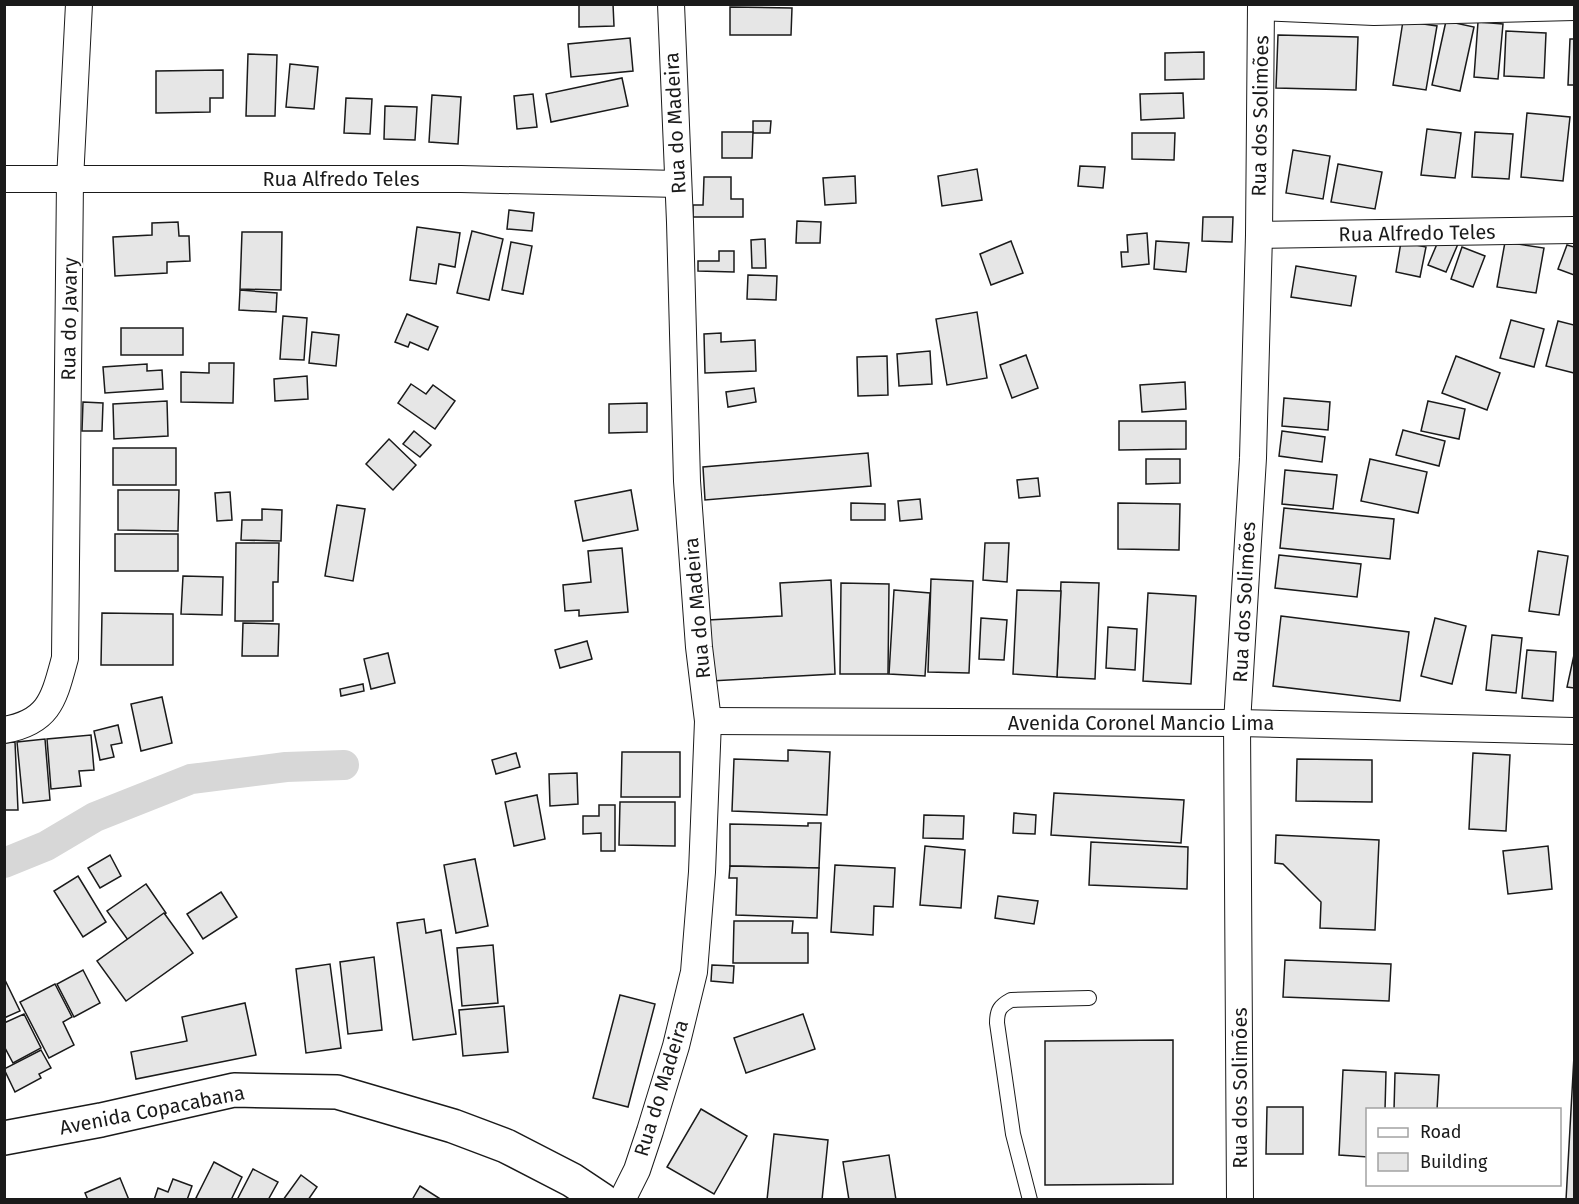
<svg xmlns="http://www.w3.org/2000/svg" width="1579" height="1204" font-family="'Fira Sans',sans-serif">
<rect width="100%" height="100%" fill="#fff"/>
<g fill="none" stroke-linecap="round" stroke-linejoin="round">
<path stroke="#d7d7d7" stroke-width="30" d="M4,863L46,846L95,817L191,779L286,767L344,765"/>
</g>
<g fill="#e6e6e6" stroke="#1a1a1a" stroke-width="1.5">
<path d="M579,4H613L614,26L579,27Z"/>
<path d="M730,7L792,8L791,35H730Z"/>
<path d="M1403,21L1437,26L1426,90L1393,85Z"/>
<path d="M1446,21L1474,27L1460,91L1432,85Z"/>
<path d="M1478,22L1503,24L1498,79L1474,77Z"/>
<path d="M1506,31L1546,33L1544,78L1504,76Z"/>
<path d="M1278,35L1358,37L1356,90L1276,88Z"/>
<path d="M630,38L633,71L571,77L568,44Z"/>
<path d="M1570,39H1574V85H1568Z"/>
<path d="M1204,52V79L1165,80V53Z"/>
<path d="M248,54L277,55L275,116H246Z"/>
<path d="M290,64L318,67L314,109L286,107Z"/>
<path d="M223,70V98H210V112L156,113V71Z"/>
<path d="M622,78L628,106L551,122L546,94Z"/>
<path d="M1183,93L1184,118L1141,120L1140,94Z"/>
<path d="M533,94L537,127L517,129L514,96Z"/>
<path d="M432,95L461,97L458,144L429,142Z"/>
<path d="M346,98L372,99L370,134L344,133Z"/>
<path d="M385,106L417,107L415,140L384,139Z"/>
<path d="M1527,113L1570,117L1563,181L1521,177Z"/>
<path d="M753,121H771L770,133H753Z"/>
<path d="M1427,129L1461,133L1455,178L1421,175Z"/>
<path d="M722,132H753L752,158H722Z"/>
<path d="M1475,132L1513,134L1509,179L1472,177Z"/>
<path d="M1132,133H1175L1174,160L1132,159Z"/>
<path d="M1293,150L1330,156L1323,199L1286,193Z"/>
<path d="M1338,164L1382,172L1375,209L1331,202Z"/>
<path d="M1080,166L1105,167L1103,188L1078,186Z"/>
<path d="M977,169L982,200L942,206L938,176Z"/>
<path d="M855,176L856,203L825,205L823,178Z"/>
<path d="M704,177H731V199H743V217H693V205H703Z"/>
<path d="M509,210L534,213L532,231L507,229Z"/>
<path d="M1203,217H1233L1232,242L1202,241Z"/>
<path d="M797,221L821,222L820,243H796Z"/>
<path d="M178,222L179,236H189L190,261L167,262V273L115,276L113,237L152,235V223Z"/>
<path d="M417,227L460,233L455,267L439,264L436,284L410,280Z"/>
<path d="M472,231L503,239L489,300L457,293Z"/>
<path d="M242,232H282L281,290L240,289Z"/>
<path d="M1147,233L1149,264L1122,267L1121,252H1128L1127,235Z"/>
<path d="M1440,237L1458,244L1446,272L1428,265Z"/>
<path d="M765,239L766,268H752L751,240Z"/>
<path d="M1011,241L1023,273L991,285L980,254Z"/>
<path d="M1156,241L1189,243L1186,272L1154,269Z"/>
<path d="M511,242L532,246L523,294L502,290Z"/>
<path d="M1401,242L1426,247L1420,277L1396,272Z"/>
<path d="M1505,242L1544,248L1536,293L1497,287Z"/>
<path d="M1567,245L1574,247V275L1558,269Z"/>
<path d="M1462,247L1485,256L1473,287L1451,279Z"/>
<path d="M719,251H734V272L698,271V261H719Z"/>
<path d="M1296,266L1356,276L1351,306L1291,297Z"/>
<path d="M748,275L777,276L776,300L747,299Z"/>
<path d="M240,290L277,293L276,312L239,310Z"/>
<path d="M977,312L987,378L947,385L936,319Z"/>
<path d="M407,314L438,327L428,350L410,342L408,347L395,342Z"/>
<path d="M283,316L307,318L304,360L280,359Z"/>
<path d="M1511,320L1544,329L1534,367L1500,358Z"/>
<path d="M1558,321L1574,325V373L1546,366Z"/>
<rect x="121" y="328" width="62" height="27"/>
<path d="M312,332L339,335L336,366L309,363Z"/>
<path d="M721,333V342L755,340L756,371L705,373L704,334Z"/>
<path d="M930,351L932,384L899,386L897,354Z"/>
<path d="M1026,355L1038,388L1012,398L1000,365Z"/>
<path d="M887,356L888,395L858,396L857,357Z"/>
<path d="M1456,356L1500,373L1487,410L1442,393Z"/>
<path d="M209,363H234L233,403L181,402V372L209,373Z"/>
<path d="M147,364V371L162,370L163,389L105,393L103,367Z"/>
<path d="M307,376L308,399L275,401L274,379Z"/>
<path d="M1185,382L1186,409L1142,412L1140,385Z"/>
<path d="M411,384L426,394L433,385L455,401L435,429L398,403Z"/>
<path d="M754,388L756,402L728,407L726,392Z"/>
<path d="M1284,398L1330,402L1328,430L1282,426Z"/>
<path d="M167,401L168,436L114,439L113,404Z"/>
<path d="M1428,401L1465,409L1459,439L1421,431Z"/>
<path d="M83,402L103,403L102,431H82Z"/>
<path d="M647,403V432L609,433V404Z"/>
<path d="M1119,421H1186V449L1119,450Z"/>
<path d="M1403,430L1445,441L1439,466L1396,455Z"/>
<path d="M414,431L431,445L420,457L403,444Z"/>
<path d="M1282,431L1325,437L1322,462L1279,456Z"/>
<path d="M389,439L416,465L393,490L366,464Z"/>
<rect x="113" y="448" width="63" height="37"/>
<path d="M868,453L871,486L705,500L703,467Z"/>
<path d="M1146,459H1180V483L1146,484Z"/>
<path d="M1370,459L1427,472L1418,513L1361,501Z"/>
<path d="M1285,470L1337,475L1333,509L1282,504Z"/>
<path d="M1038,478L1040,496L1019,498L1017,480Z"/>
<path d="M118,490H179L178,531L118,530Z"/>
<path d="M631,490L638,530L583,541L575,501Z"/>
<path d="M230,492L232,520L217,521L215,493Z"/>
<path d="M920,499L922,519L900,521L898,501Z"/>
<path d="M851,503L885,504V520H851Z"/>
<path d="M1118,503L1180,504L1179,550L1118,549Z"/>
<path d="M337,505L365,509L353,581L325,576Z"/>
<path d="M1284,508L1394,519L1390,559L1280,548Z"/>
<path d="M262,509L282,510L281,541L241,540L242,520H262Z"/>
<rect x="115" y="534" width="63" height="37"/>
<path d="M236,543H279L278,582H273V621H235Z"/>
<path d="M985,543H1009L1007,582L983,580Z"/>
<path d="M622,548L628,612L579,616V610L565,611L563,585L591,582L588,551Z"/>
<path d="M1538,551L1568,556L1559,615L1529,611Z"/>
<path d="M1279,555L1361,564L1357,597L1275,588Z"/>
<path d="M183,576L223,577L222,615L181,614Z"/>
<path d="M931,579L973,581L969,673L928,672Z"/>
<path d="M831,580L835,674L711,681L708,620L782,616L780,583Z"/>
<path d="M1061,582L1099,583L1095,679L1057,677Z"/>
<path d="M841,583L889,584L888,674H840Z"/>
<path d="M894,590L930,593L925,676L889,674Z"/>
<path d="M1017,590L1061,591L1057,677L1013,674Z"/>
<path d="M1148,593L1196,596L1191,684L1143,681Z"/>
<path d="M102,613L173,614V665H101Z"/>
<path d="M1281,616L1409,632L1400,701L1273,686Z"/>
<path d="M981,618L1007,620L1004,660L979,659Z"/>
<path d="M1435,618L1466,626L1452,684L1421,676Z"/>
<path d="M243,623L279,624L278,656H242Z"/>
<path d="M1108,627L1137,629L1135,670L1106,668Z"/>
<path d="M1492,635L1522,638L1516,693L1486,690Z"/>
<path d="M587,641L592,659L560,668L555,650Z"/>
<path d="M1527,650L1556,652L1553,701L1522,698Z"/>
<path d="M388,653L395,683L371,689L364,659Z"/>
<path d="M1574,655V688L1567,687Z"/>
<path d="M363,684L364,691L341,696L340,689Z"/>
<path d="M162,697L172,743L141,751L131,704Z"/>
<path d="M118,725L122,743L111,745L114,757L100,760L94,731Z"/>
<path d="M91,735L94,770L79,771L81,786L51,789L47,739Z"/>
<path d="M45,739L50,800L23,803L17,742Z"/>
<path d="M15,742L18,810H4V743Z"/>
<path d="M788,750L830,752L827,815L732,811L734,759L788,761Z"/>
<path d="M622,752H680V797H621Z"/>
<path d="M516,753L520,767L496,774L492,760Z"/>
<path d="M1473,753L1510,755L1506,831L1469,829Z"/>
<path d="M1297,759L1372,760V802L1296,801Z"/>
<path d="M577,773L578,804L550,806L549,774Z"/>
<path d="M1054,793L1184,800L1181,843L1051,835Z"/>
<path d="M537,795L545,839L514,846L505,802Z"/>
<path d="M620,802H675V846L619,845Z"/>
<path d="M599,805H615V851H601V833L583,834V816H599Z"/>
<path d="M1014,813L1036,815L1035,834L1013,833Z"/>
<path d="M924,815L964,816L963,839L923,838Z"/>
<path d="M808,823H821L819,868L730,866V824L808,826Z"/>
<path d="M1276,835L1379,840L1375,930L1320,928L1321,902L1283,864L1275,863Z"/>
<path d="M1091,842L1188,847L1187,889L1089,885Z"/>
<path d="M925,846L965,850L961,908L920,905Z"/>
<path d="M1548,846L1552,889L1508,894L1503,851Z"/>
<path d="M110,855L121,876L100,888L88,868Z"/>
<path d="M475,859L488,926L456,933L444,865Z"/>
<path d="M835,865L895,868L893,907L874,906L873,935L831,932Z"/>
<path d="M730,866L819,868L817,918L736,915L737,878H729Z"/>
<path d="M78,876L106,922L83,937L54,891Z"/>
<path d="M146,884L166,913L128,940L107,911Z"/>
<path d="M221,892L237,917L203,939L187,914Z"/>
<path d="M998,896L1038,901L1034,924L995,918Z"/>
<path d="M164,913L193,953L126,1001L97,961Z"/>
<path d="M424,919L426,933L441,930L456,1034L413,1040L397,923Z"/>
<path d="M734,921H793L792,933H808V963H733Z"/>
<path d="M493,945L498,1003L462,1006L457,948Z"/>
<path d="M374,957L382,1030L348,1034L340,962Z"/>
<path d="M1285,960L1391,964L1389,1001L1283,997Z"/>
<path d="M330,964L341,1048L306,1053L296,969Z"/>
<path d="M712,965L734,966L733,983L711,981Z"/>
<path d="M83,970L100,1003L74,1017L57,984Z"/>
<path d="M4,978L20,1011L4,1018Z"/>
<path d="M55,984L72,1017L63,1022L74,1045L49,1058L20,1002Z"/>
<path d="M620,995L655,1004L628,1107L593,1098Z"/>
<path d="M245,1003L256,1055L136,1079L131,1052L187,1041L182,1017Z"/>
<path d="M504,1006L508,1052L463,1056L459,1010Z"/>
<path d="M24,1014L41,1048L13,1063L4,1046V1023Z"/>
<path d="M803,1014L815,1049L746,1073L734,1038Z"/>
<path d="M1173,1040V1184L1045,1185V1041Z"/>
<path d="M41,1050L51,1068L39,1074L41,1078L15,1092L4,1069Z"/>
<path d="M1574,1056V1200H1566Z"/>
<path d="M1343,1070L1386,1072L1385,1110H1368V1157L1339,1155Z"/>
<path d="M1395,1073L1439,1075L1437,1110H1394Z"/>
<path d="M1267,1107H1303V1154H1266Z"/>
<path d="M701,1109L747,1136L714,1194L667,1167Z"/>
<path d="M774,1134L828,1140L822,1200H767Z"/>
<path d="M889,1155L896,1200H849L843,1162Z"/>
<path d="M214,1162L242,1177L231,1200H200L196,1198Z"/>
<path d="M253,1169L278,1182L268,1200H237Z"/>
<path d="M301,1175L317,1187L308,1200H283Z"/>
<path d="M120,1178L129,1200H88L85,1193Z"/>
<path d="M173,1179L192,1186L187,1200H154L158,1188L168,1192Z"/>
<path d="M420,1186L442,1200H412Z"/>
</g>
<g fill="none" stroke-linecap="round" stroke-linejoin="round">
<defs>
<path id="lane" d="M1030,1200L1013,1134L997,1023C997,1010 1000,1006 1011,1000L1089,998"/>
<g id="street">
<path d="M1261,7L1374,12L1574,7"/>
<path d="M4,179H461L678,184"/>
<path d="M1259,235L1574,230"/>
<path d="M708,721L1237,723L1574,731"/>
<path d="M4,730C50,722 54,698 65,658L70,180L79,4"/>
<path d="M622,1200L637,1170L650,1131L676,1046L694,972L702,872L708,721L699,647L687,481L680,222L671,4"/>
<path d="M1240,1200L1237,723L1253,458L1259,235L1261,4"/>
</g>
<path id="secondary" d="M4,1138L101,1120L234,1090L337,1092L453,1126L506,1146L572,1180L602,1200"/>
</defs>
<use href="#lane" stroke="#1a1a1a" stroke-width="16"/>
<use href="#street" stroke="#1a1a1a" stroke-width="28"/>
<use href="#secondary" stroke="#1a1a1a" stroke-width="36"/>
<use href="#lane" stroke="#fff" stroke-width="14"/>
<use href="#street" stroke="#fff" stroke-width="26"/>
<use href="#secondary" stroke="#fff" stroke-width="33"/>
</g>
<g text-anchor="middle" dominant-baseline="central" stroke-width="4.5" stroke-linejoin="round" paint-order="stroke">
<g font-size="20" fill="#1a1a1a" stroke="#fff">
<text transform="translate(1260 116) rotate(-89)">Rua dos Solimões</text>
<text transform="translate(675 123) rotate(-93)">Rua do Madeira</text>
<text x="341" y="179">Rua Alfredo Teles</text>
<text transform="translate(1417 233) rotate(-1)">Rua Alfredo Teles</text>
<text transform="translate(69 319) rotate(-89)">Rua do Javary</text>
<text transform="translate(1244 602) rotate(-87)">Rua dos Solimões</text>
<text transform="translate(697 608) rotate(-95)">Rua do Madeira</text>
<text x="1141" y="723">Avenida Coronel Mancio Lima</text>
<text transform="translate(661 1088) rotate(-73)">Rua do Madeira</text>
<text transform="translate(1240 1088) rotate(-90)">Rua dos Solimões</text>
<text transform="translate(152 1110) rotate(-11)">Avenida Copacabana</text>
</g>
</g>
<rect width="1579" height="1204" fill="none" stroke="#1a1a1a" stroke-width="12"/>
<rect x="1366" y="1108" width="195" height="78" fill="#ffffff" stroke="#a3a3a3" stroke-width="1.5"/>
<rect x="1378" y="1128" width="30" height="9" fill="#ffffff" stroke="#a3a3a3" stroke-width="1.5"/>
<text x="1420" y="1138" font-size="18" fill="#1a1a1a">Road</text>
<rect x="1378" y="1153" width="30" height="18" fill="#e6e6e6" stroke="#a3a3a3" stroke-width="1.5"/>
<text x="1420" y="1168" font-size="18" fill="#1a1a1a">Building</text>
</svg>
